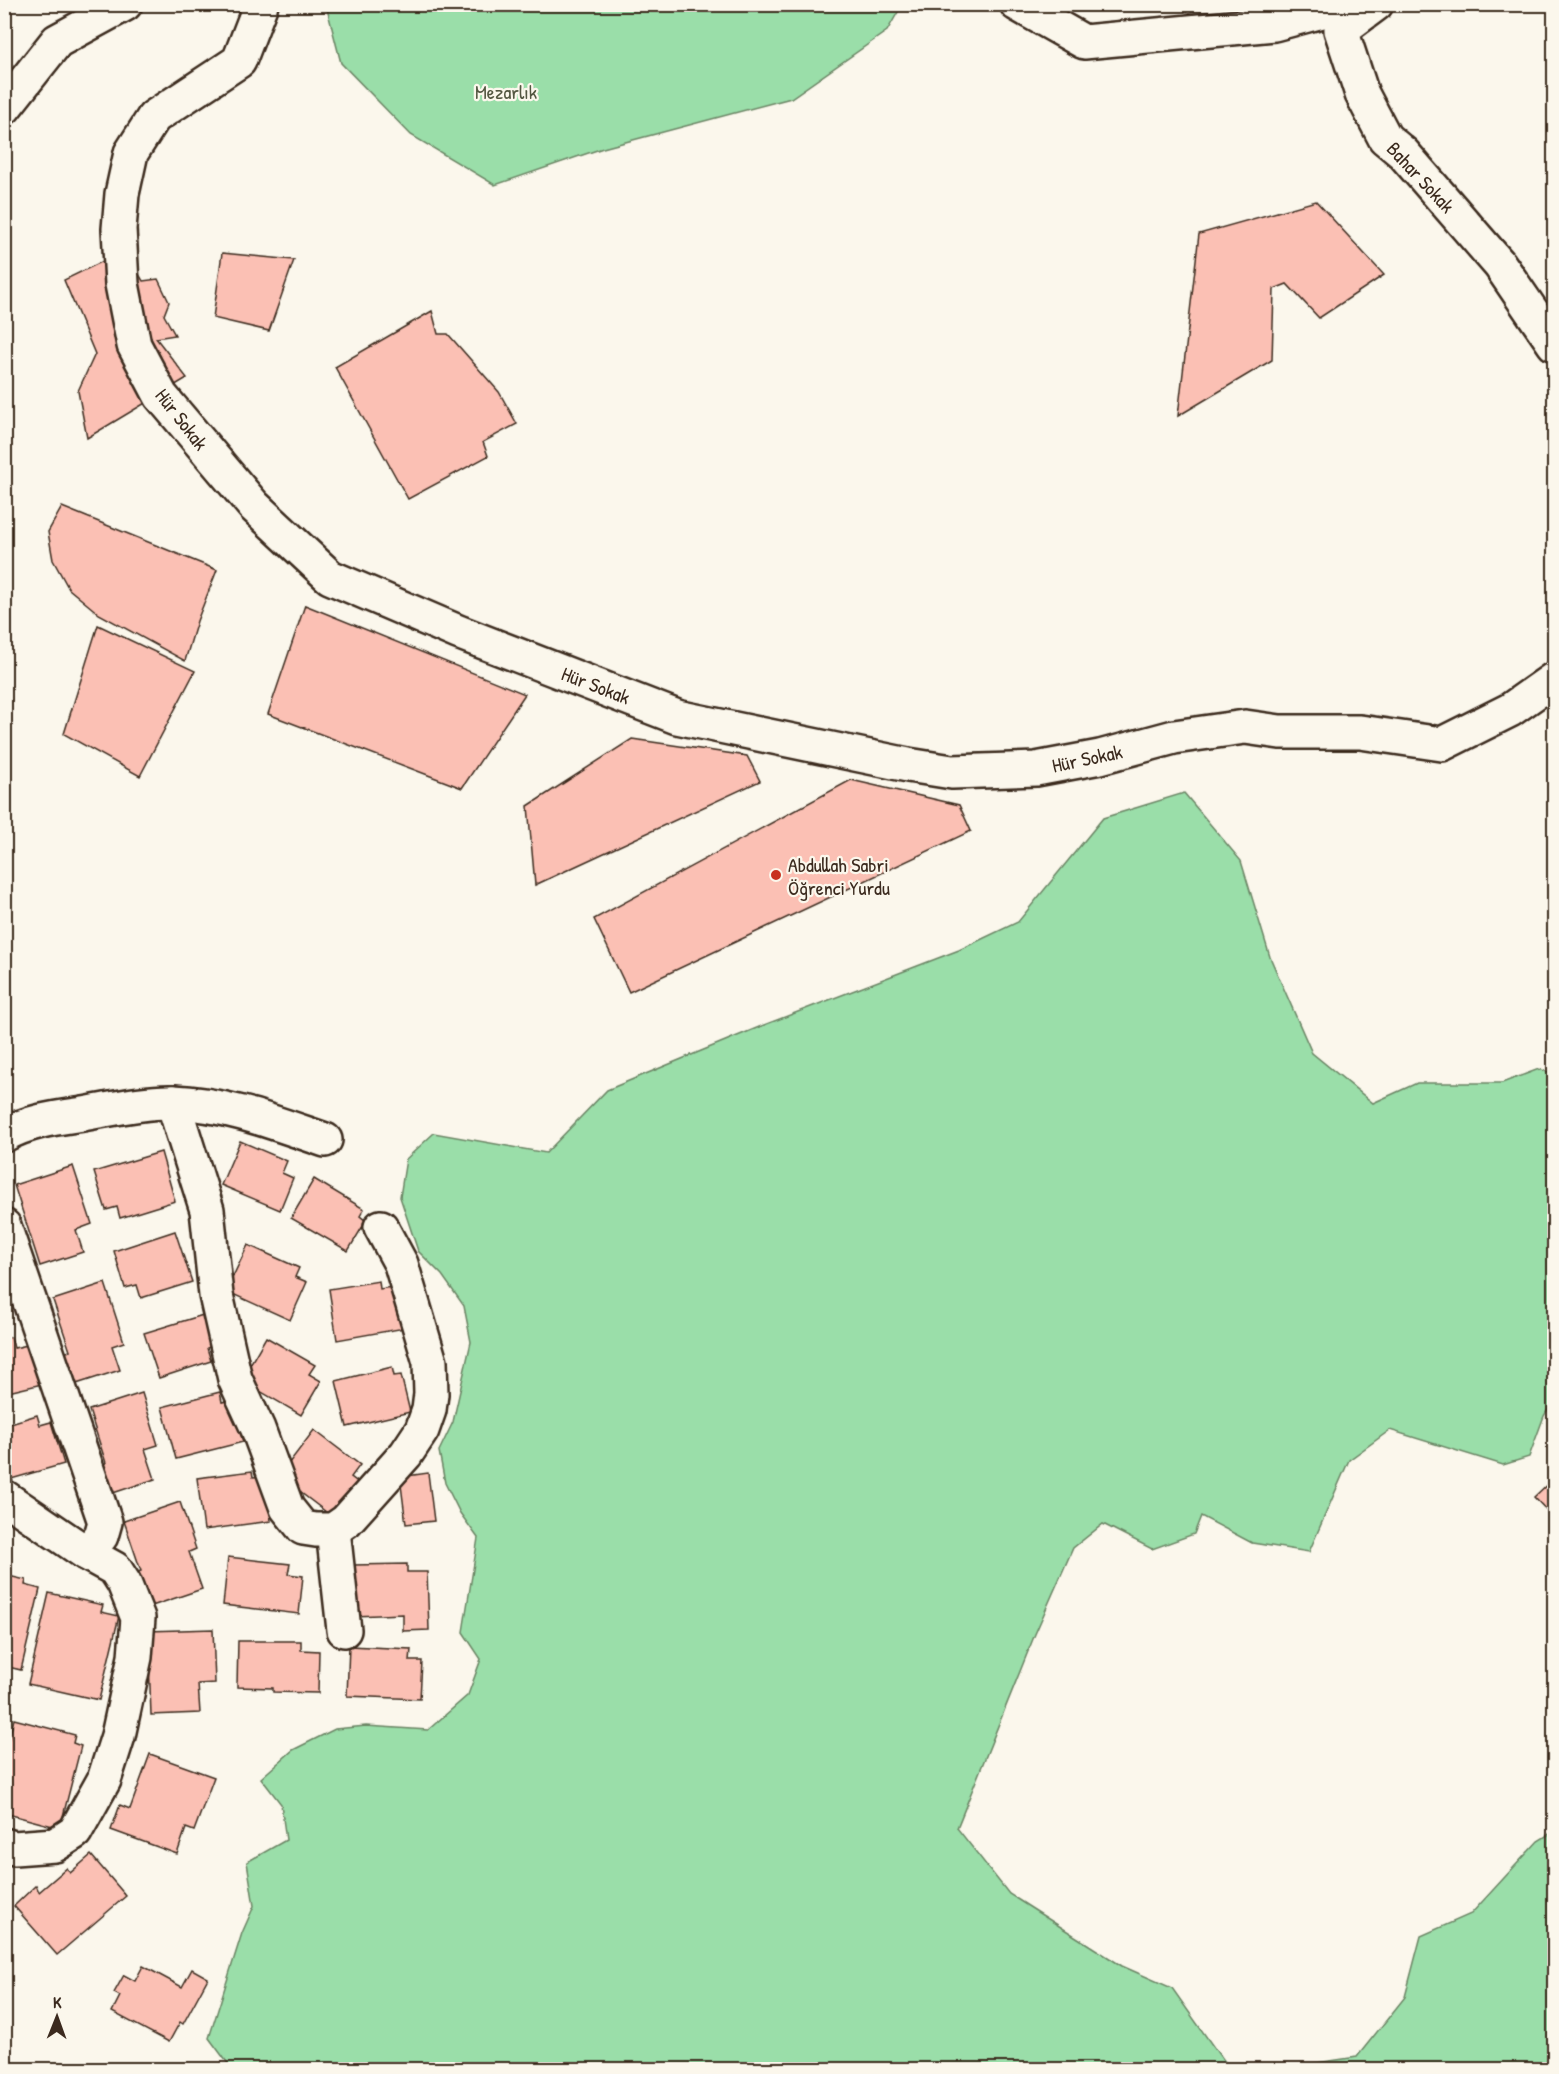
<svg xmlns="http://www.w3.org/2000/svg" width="1559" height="2074" font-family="'Patrick Hand',sans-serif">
<rect width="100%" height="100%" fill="#fbf7ec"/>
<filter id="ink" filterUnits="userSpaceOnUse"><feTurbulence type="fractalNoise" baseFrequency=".0167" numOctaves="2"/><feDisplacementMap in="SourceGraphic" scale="12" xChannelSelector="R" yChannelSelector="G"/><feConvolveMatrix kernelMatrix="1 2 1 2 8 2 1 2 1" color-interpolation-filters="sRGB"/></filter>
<g filter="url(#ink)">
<g fill="#9adea9" stroke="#6a8464" stroke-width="1.5">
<path d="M326,5V4L902,5L887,31L791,98L603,148L495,185L411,135L341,63Z"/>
<path d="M1184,793L1241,861L1270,957L1312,1053L1373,1103L1417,1083H1502L1539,1069L1554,1074V1399L1544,1416L1529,1457L1503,1465L1390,1430L1349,1460L1309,1552L1252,1543L1201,1516L1194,1534L1152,1549L1103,1524L1073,1548L1035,1634L957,1828L1009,1894L1122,1966L1172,1988L1229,2069H232L209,2038L242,1933L254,1906L247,1862L286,1840L281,1804L261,1778L293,1750L335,1729L366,1726L428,1730L468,1695L481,1659L463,1632L478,1538L460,1513L445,1483L439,1451L453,1422L471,1342L464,1306L442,1275L418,1251L400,1197L406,1159L434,1133L546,1153L607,1090L764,1025L959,950L1018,922L1103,818Z"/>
<path d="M1554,1831V2069H1276L1357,2057L1405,1997L1421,1936L1471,1914L1538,1841Z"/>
</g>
<g fill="#fbc0b4" stroke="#3b2a1e" stroke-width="1.5">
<path d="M1316,201L1384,275L1319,318L1287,284L1274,289L1272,360L1178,416L1199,234Z"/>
<path d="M126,250L143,281L158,279L169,302L164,315L175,335L156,338L187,378L87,438L78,391L95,354L64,280Z"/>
<path d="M222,253L294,260L269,331L213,318Z"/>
<path d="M432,311L438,334H448L499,392L517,424L483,442L488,456L408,499L335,367Z"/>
<path d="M62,507L217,570L197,621L185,661L99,614L69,589L53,560L48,532Z"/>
<path d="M305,605L525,694L462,788L268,714Z"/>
<path d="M98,625L195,671L140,776L64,734Z"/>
<path d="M632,739L747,756L760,781L535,885L528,806Z"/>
<path d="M851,780L959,805L971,831L629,992L594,919Z"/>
<path d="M240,1141L287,1161L282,1173L293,1178L280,1210L221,1185Z"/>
<path d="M161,1152L175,1201L120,1218L117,1207L106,1210L94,1172Z"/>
<path d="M73,1166L92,1224L76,1230L83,1252L40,1266L14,1185Z"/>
<path d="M314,1179L364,1209L360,1216L366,1221L348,1251L291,1218Z"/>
<path d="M175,1231L192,1282L141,1298L137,1285L125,1288L114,1251Z"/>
<path d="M248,1245L299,1268L295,1277L307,1282L290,1320L226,1291Z"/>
<path d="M379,1281L380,1289L398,1286L405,1328L337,1340L329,1289Z"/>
<path d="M105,1283L124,1342L112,1346L120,1370L67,1387L57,1355L70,1351L53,1300Z"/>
<path d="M203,1315L213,1346L207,1348L211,1361L159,1378L144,1333Z"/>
<path d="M11,1337L14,1348L32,1344L42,1384L4,1393V1339Z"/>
<path d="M266,1337L315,1365L309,1374L321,1381L301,1415L241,1380Z"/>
<path d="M392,1367L394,1376L401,1375L410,1412L347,1427L336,1381Z"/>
<path d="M220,1392L222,1402L232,1400L243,1442L176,1459L162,1407Z"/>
<path d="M142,1393L158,1445L145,1449L155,1479L104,1496L95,1466L106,1463L89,1410Z"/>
<path d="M37,1415L40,1425L51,1422L64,1464L4,1481V1425Z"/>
<path d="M314,1430L360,1465L351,1477L360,1484L334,1518L279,1476Z"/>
<path d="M252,1471L253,1477L265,1476L271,1521L204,1530L197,1478Z"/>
<path d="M428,1473L434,1521L406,1524L400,1477Z"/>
<path d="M1554,1478V1518L1534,1497Z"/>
<path d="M180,1502L196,1549L189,1552L202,1589L140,1610L128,1575L141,1571L124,1521Z"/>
<path d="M228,1557L290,1564L288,1574L303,1576L299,1614L223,1605Z"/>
<path d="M407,1564V1572H427L429,1630L403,1631V1614L354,1616L353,1565Z"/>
<path d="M4,1575L26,1580L25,1585L40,1589L21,1670L4,1666Z"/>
<path d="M49,1593L103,1605L101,1612L119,1616L99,1700L28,1684Z"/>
<path d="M213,1629L215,1683L198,1684L200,1713L151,1715L148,1631Z"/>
<path d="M238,1641H301V1650L319,1651L318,1693L273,1692V1688L237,1687Z"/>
<path d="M349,1646L411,1649L410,1661H422L420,1699L347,1696Z"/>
<path d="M14,1719L75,1735L73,1743L81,1746L60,1828L4,1813V1756Z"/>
<path d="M150,1754L214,1777L194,1831L186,1828L177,1854L111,1830L120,1805L130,1809Z"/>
<path d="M91,1855L126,1896L57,1955L14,1906L36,1885L39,1892L67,1868L70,1873Z"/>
<path d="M143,1966L182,1987L192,1969L208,1978L183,2024L180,2022L169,2042L112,2012L120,1996L114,1993L124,1975L135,1981Z"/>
</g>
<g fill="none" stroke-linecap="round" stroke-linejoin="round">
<defs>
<g id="minor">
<path d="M261,4L239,61L154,117L131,153L122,194L119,229L122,284L134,345L161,396L254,506L330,577L458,632L677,717L908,765L952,772L1036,769L1100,757L1174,737L1245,727L1280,732H1360L1442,744L1510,710L1554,679"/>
<path d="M1017,4L1084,42L1274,24L1348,4"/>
<path d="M1376,4L1341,30L1362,94L1385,138L1403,153L1500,265L1554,344"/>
<path d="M4,108L57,41L125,4"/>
<path d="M173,1102L207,1210L216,1295L235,1379L258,1429L287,1508L303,1528L316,1530H333L346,1521L406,1454L422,1430L429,1410L431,1394L430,1362L401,1264L381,1227"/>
<path d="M4,1135C29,1121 56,1118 83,1114C112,1109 146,1101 174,1102C227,1104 275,1123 325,1140"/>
<path d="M4,1226L105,1522L101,1536L86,1553"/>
<path d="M4,1497L86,1553L115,1569L124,1583L138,1618L135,1657L118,1736L104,1780L75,1832L55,1845L14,1848L4,1845"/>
<path d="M333,1530L344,1630"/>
</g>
</defs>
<use href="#minor" stroke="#3b2a1e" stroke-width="38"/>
<use href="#minor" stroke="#fbf7ec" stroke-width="33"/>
</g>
</g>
<circle fill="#c8321e" stroke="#fbf7ec" stroke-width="2" cx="776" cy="875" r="6"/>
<g text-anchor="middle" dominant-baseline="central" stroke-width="4.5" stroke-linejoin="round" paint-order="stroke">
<g font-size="20" fill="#535741" stroke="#fbf7ec">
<text x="506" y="91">Mezarlık</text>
</g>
<g font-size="20" fill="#3b2a1e" stroke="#fbf7ec">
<text transform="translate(1421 177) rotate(47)">Bahar Sokak</text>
<text transform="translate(182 419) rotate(52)">Hür Sokak</text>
<text transform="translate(596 685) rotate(21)">Hür Sokak</text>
<text transform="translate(1087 758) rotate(-12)">Hür Sokak</text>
</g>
<g font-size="20" fill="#3b2a1e" stroke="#fbf7ec" text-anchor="start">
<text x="788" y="864">Abdullah Sabri<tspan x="788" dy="23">Öğrenci Yurdu</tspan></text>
</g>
</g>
<rect width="1559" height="2074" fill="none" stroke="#fbf7ec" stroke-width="24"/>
<rect x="12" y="12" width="1535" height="2050" fill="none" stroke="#3b2a1e" stroke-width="2" filter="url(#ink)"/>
<g transform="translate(57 2017) rotate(1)" stroke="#fbf7ec" stroke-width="4.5" paint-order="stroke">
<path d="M0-4.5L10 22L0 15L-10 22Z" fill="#3b2a1e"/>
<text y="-9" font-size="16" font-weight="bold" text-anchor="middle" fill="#3b2a1e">K</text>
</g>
</svg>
